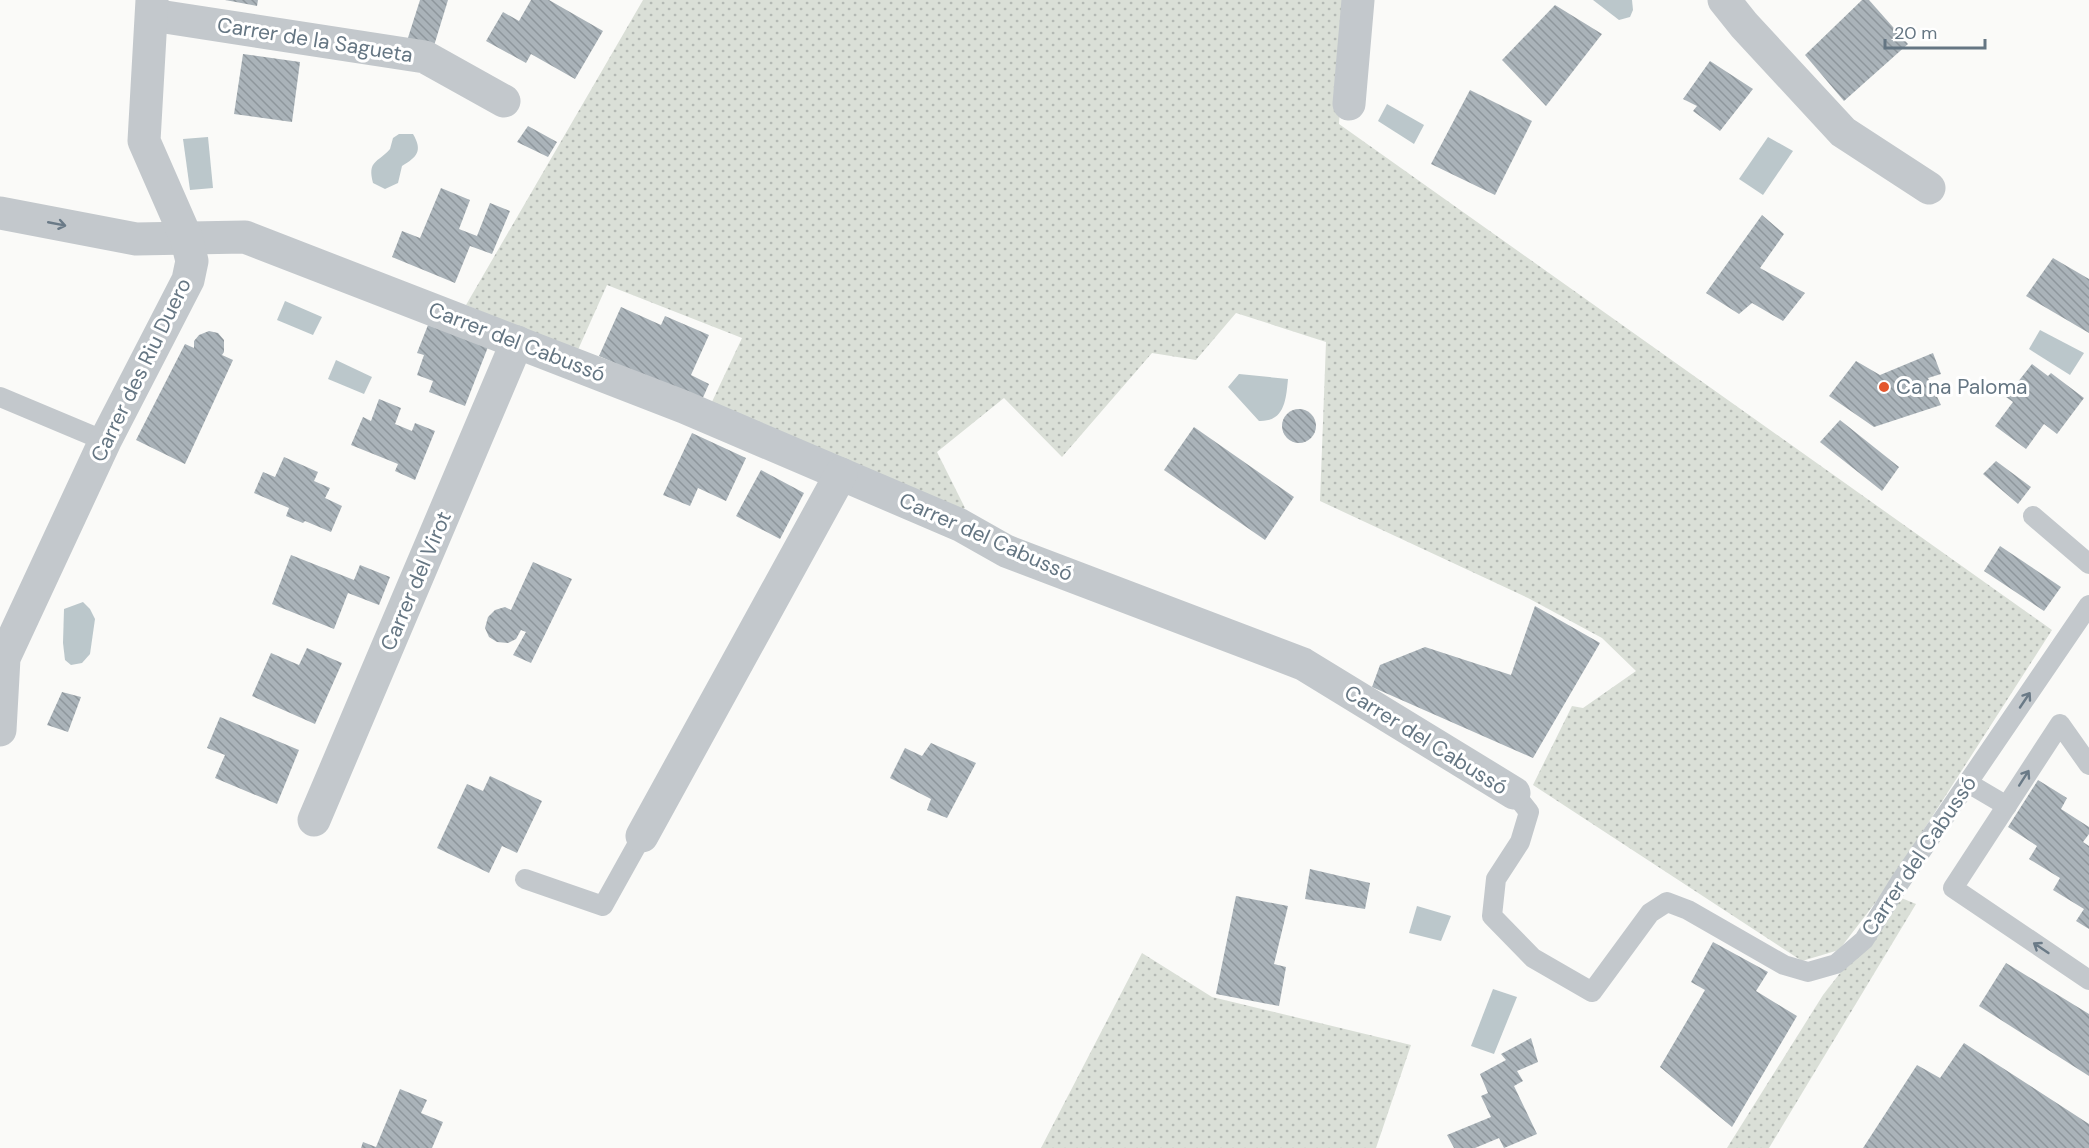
<svg xmlns="http://www.w3.org/2000/svg" width="2089" height="1148" font-family="'DM Sans',sans-serif">
<defs>
<pattern id="grass-dots" width="8" height="8" patternUnits="userSpaceOnUse" patternTransform="scale(1.5)"><rect width="8" height="8" fill="#dadfd7"/><path d="M2 2h.1M6 6h.1" fill="none" stroke="#b4b9b4" stroke-width="1.8" stroke-linecap="round"/></pattern>
<pattern id="building-back-hatch" width="6" height="6" patternUnits="userSpaceOnUse" patternTransform="scale(1.5)"><rect width="6" height="6" fill="#aab3b9"/><path d="M-1 5l2 2M0 0l6 6M5-1l2 2" fill="none" stroke="#8e969c"/></pattern>
</defs>
<rect width="100%" height="100%" fill="#fafaf8"/>
<g fill="url(#grass-dots)">
<path d="M643,0H1347L1339,124L2052,630L1885,890L1839,950L1802,961L1533,785L1572,706L1583,708L1636,671L1602,638L1528,598L1320,501L1326,342L1236,313L1196,360L1152,353L1062,457L1004,398L937,452L965,508L956,513L710,406L742,338L607,285L577,352L466,305Z"/>
<path d="M1899,897L1916,904L1769,1148H1727L1823,995Z"/>
<path d="M1142,953L1212,997L1411,1045L1376,1148H1041Z"/>
</g>
<g fill="#bbc7cb">
<path d="M1593,0H1632L1633,10L1630,17L1619,20Z"/>
<path d="M1387,104L1424,125L1414,144L1378,121Z"/>
<path d="M399,134H413C423,151 417,157 402,166L398,183L385,189L373,183C367,160 378,163 390,149L393,138Z"/>
<path d="M208,137L213,188L190,190L183,139Z"/>
<path d="M1768,137L1793,151L1763,195L1739,179Z"/>
<path d="M285,301L322,317L313,335L277,320Z"/>
<path d="M2040,330L2084,353L2070,375L2029,349Z"/>
<path d="M336,360L372,377L364,394L328,379Z"/>
<path d="M1239,374L1288,379C1286,399 1285,422 1259,421L1228,387Z"/>
<path d="M83,602L90,609L95,619L90,654L82,663L71,665L65,660L63,643L64,609Z"/>
<path d="M1417,906L1451,916L1441,941L1409,933Z"/>
<path d="M1493,989L1517,997L1494,1054L1471,1046Z"/>
</g>
<g fill="url(#building-back-hatch)">
<path d="M225,0H258L257,6Z"/>
<path d="M420,0H448L433,49L406,44Z"/>
<path d="M531,0H549L603,31L575,79L531,54L526,63L486,41L503,12L519,21Z"/>
<path d="M1862,0H1869L1908,44L1844,101L1805,55Z"/>
<path d="M1555,5L1602,34L1546,106L1502,60Z"/>
<path d="M243,54L300,62L292,122L234,114Z"/>
<path d="M1710,61L1753,89L1720,131L1693,111L1697,106L1683,99Z"/>
<path d="M1470,90L1532,121L1495,195L1431,164Z"/>
<path d="M528,126L557,142L548,157L517,142Z"/>
<path d="M441,188L470,200L459,229L477,236L490,203L510,211L492,254L470,246L455,283L392,257L402,231L420,238Z"/>
<path d="M1762,215L1784,234L1760,268L1805,293L1783,321L1752,303L1739,314L1706,293Z"/>
<path d="M2053,258L2089,279V333L2026,296Z"/>
<path d="M621,307L661,325L665,316L709,335L691,375L709,384L701,402L599,356Z"/>
<path d="M428,325L488,347L465,406L429,392L433,381L417,375L424,355L417,353Z"/>
<path d="M209,331L218,333L224,340V352L222,355L233,360L185,464L136,440L185,344L194,348V341L199,335Z"/>
<path d="M1933,353L1941,374L1928,378L1941,405L1874,427L1829,396L1856,361L1880,375Z"/>
<path d="M2032,364L2048,376L2051,373L2084,398L2057,434L2044,424L2026,449L1995,426L2013,402L2006,397Z"/>
<path d="M379,399L401,408L395,424L412,431L415,423L435,431L415,480L395,471L398,464L351,445L363,417L371,421Z"/>
<circle cx="1299" cy="426" r="17"/>
<path d="M1840,420L1899,467L1882,491L1820,442Z"/>
<path d="M1194,427L1294,497L1265,540L1164,470Z"/>
<path d="M692,433L746,458L726,501L698,488L690,506L663,495Z"/>
<path d="M284,457L318,472L314,481L330,488L325,498L342,506L331,532L305,521L303,523L286,516L289,508L254,493L263,472L275,477Z"/>
<path d="M1996,461L2031,487L2018,504L1983,474Z"/>
<path d="M761,470L804,493L780,539L736,516Z"/>
<path d="M2000,546L2061,587L2044,611L1984,571Z"/>
<path d="M291,555L354,580L360,565L390,577L379,605L348,593L334,629L272,604Z"/>
<path d="M533,562L572,579L531,663L513,655L526,632L521,630L516,639L508,643L497,642L489,637L485,628L488,617L495,610L505,607L511,610Z"/>
<path d="M1535,606L1600,643L1533,758L1372,687L1380,665L1425,647L1511,675Z"/>
<path d="M307,648L342,663L315,724L252,696L271,653L299,665Z"/>
<path d="M62,692L81,697L68,732L47,725Z"/>
<path d="M220,717L299,750L277,804L215,778L225,755L207,748Z"/>
<path d="M931,743L976,763L947,818L927,810L931,799L890,778L905,748L922,756Z"/>
<path d="M490,776L542,801L517,853L502,846L489,873L437,848L467,784L483,791Z"/>
<path d="M2038,780L2067,798L2061,809L2089,827V834L2083,842L2089,846V929L2076,921L2084,909L2053,890L2060,878L2029,859L2037,846L2008,827Z"/>
<path d="M1310,869L1370,883L1365,909L1305,899Z"/>
<path d="M1236,896L1288,906L1274,964L1286,967L1279,1006L1216,994Z"/>
<path d="M1713,942L1768,972L1756,991L1797,1016L1732,1127L1660,1067L1705,990L1691,982Z"/>
<path d="M2006,963L2089,1014V1076L1979,1006Z"/>
<path d="M1531,1038L1538,1062L1517,1071L1523,1081L1514,1086L1537,1134L1504,1148L1499,1138L1475,1148H1454L1447,1135L1491,1117L1481,1096L1488,1093L1480,1074L1506,1060L1501,1054Z"/>
<path d="M1964,1043L2089,1124V1148H1863L1917,1065L1940,1078Z"/>
<path d="M400,1089L427,1100L421,1113L443,1122L432,1148H361L363,1142L376,1147Z"/>
</g>
<g fill="none" stroke-linecap="round" stroke-linejoin="round">
<g stroke="#c3c8cc" stroke-width="20">
<path d="M0,397L105,441"/>
<path d="M2033,516L2089,564"/>
<path d="M2089,765L2060,724L1953,888L2089,980"/>
<path d="M1968,783L2007,806"/>
<path d="M1514,793L1529,812L1520,842L1496,879L1492,916L1533,958L1592,992L1650,913L1667,902L1688,910L1784,965L1808,972L1836,964L1864,940L1900,882L2089,605"/>
<path d="M525,879L603,906L642,836"/>
</g>
<g stroke="#c3c8cc" stroke-width="33">
<path d="M1724,0L1744,25L1843,132L1929,188"/>
<path d="M152,15L425,57L504,101"/>
<path d="M1349,104L1358,0"/>
<path d="M0,213L136,239L245,237L684,407L960,525L1006,551L1303,664L1514,793"/>
<path d="M0,730L4,658L105,441L188,280L192,261L186,237L144,141L152,0"/>
<path d="M314,820L517,342"/>
<path d="M642,836L841,474"/>
</g>
</g>
<defs><path id="oneway-shaft" d="M-6 0H5M1.5-3L5.5 0L1.5 3" fill="none" stroke-width="1.6" stroke-linecap="round" stroke-linejoin="round" transform="scale(1.5)"/></defs>
<g stroke="#6a7a87">
<use href="#oneway-shaft" transform="translate(57 224) rotate(11)"/>
<use href="#oneway-shaft" transform="translate(2025 700) rotate(-56)"/>
<use href="#oneway-shaft" transform="translate(2024 778) rotate(-57)"/>
<use href="#oneway-shaft" transform="translate(2041 948) rotate(-146)"/>
</g>
<circle fill="#e4572e" stroke="#fff" stroke-width="2" cx="1884" cy="387" r="6"/>
<g text-anchor="middle" dominant-baseline="central" stroke-width="6" stroke-linejoin="round" paint-order="stroke">
<g font-size="21" fill="#657683" stroke="#fff">
<text transform="translate(315 40) rotate(9)">Carrer de la Sagueta</text>
<text transform="translate(517 342) rotate(21)">Carrer del Cabussó</text>
<text transform="translate(141 370) rotate(-64)">Carrer des Riu Duero</text>
<text transform="translate(986 537) rotate(24)">Carrer del Cabussó</text>
<text transform="translate(416 581) rotate(-67)">Carrer del Virot</text>
<text transform="translate(1426 740) rotate(32)">Carrer del Cabussó</text>
<text transform="translate(1919 856) rotate(-56)">Carrer del Cabussó</text>
</g>
<g font-size="21" fill="#657683" stroke="#fff" text-anchor="start">
<text x="1896" y="387">Ca na Paloma</text>
</g>
</g>
<path d="M1885 39v9h100v-9" fill="none" stroke="#657683" stroke-width="3"/>
<text x="1894" y="39" font-size="18" fill="#657683" stroke="#ffffff" stroke-width="4.5" paint-order="stroke">20 m</text>
</svg>
